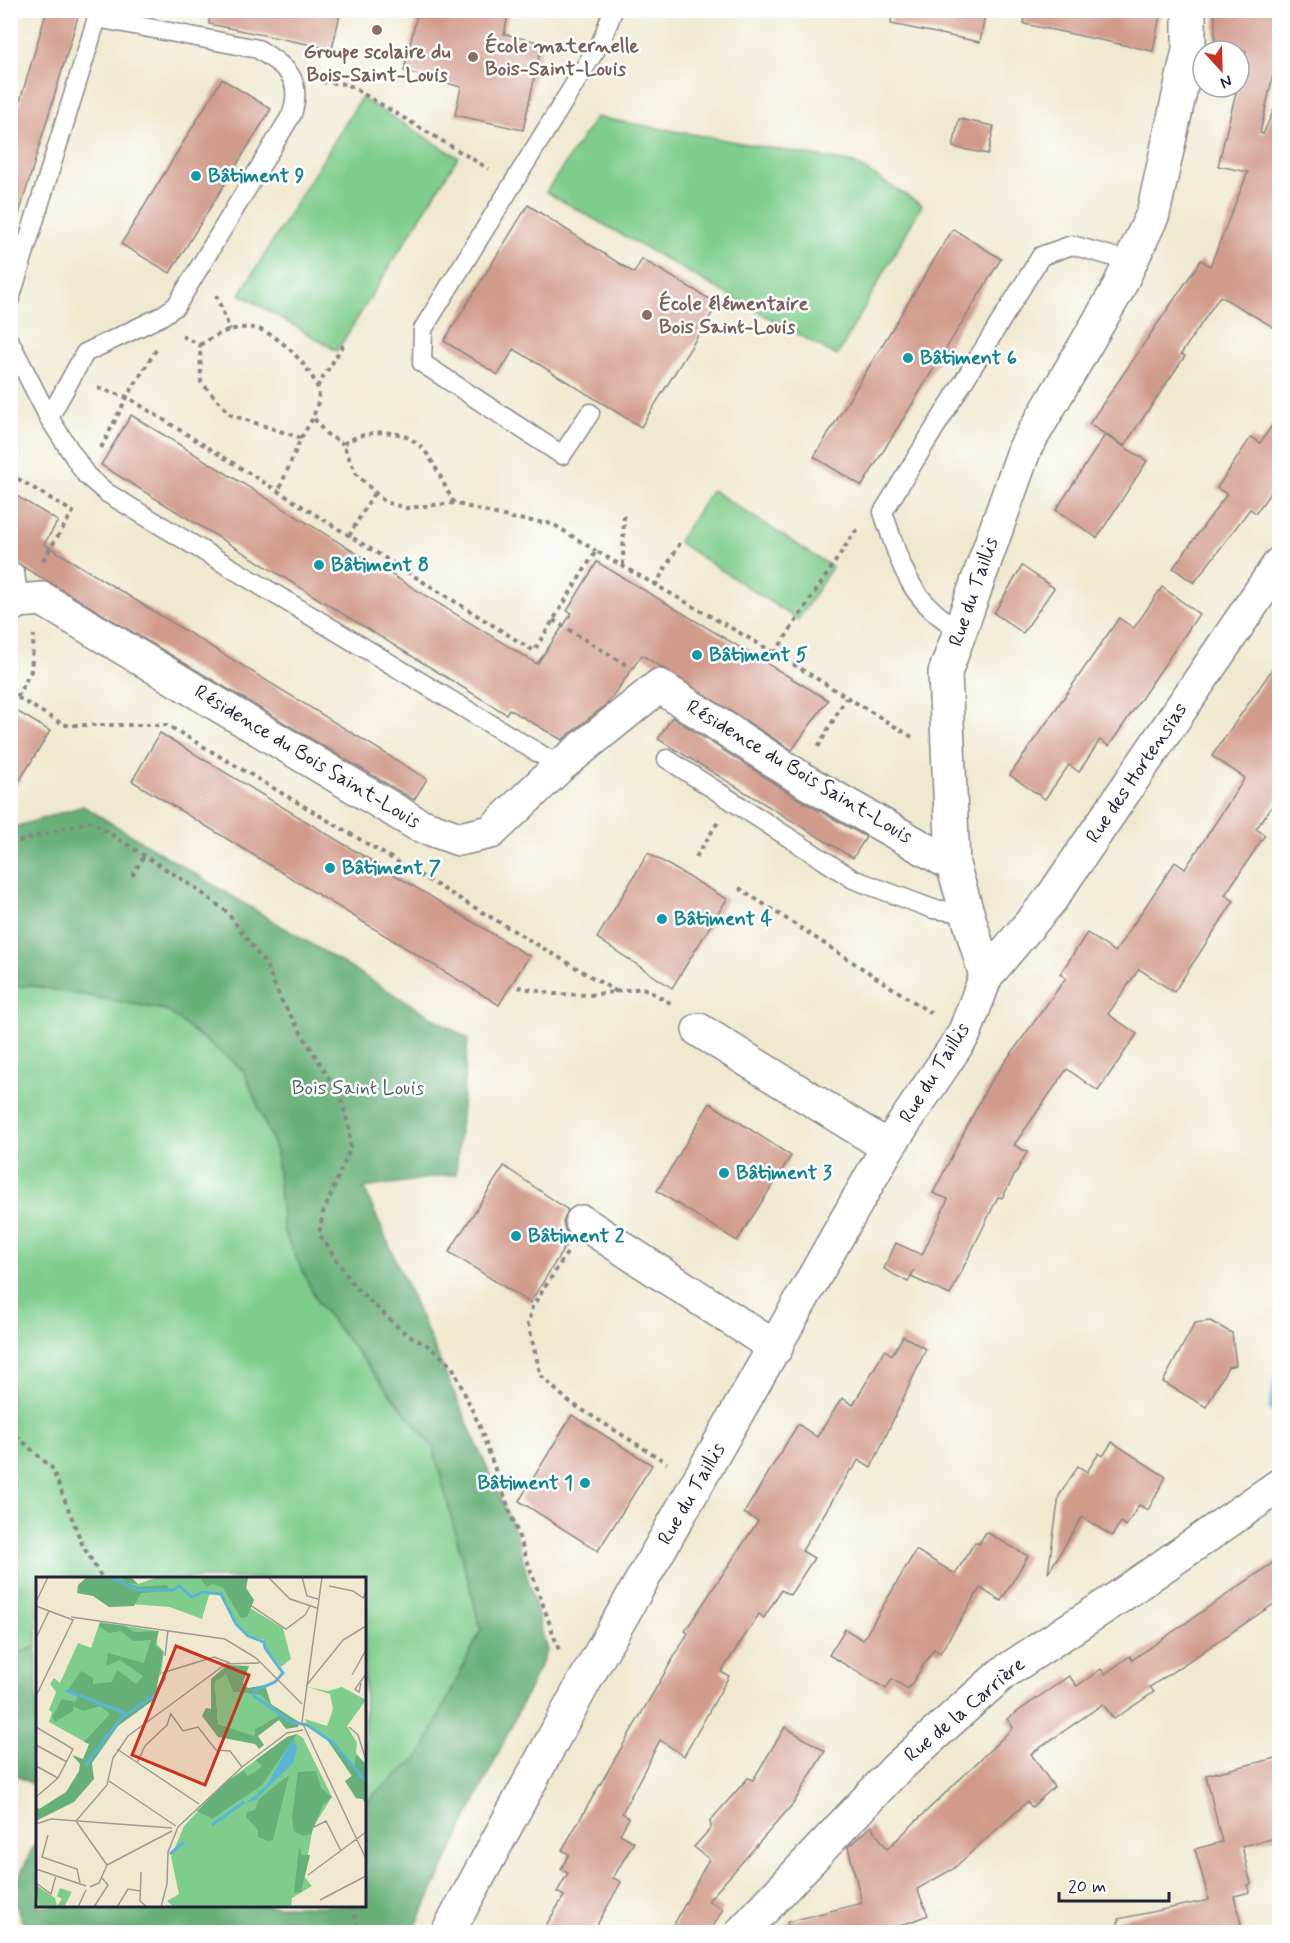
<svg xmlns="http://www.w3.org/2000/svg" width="1290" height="1943" font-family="Mynerve,sans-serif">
<rect width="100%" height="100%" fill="#fff"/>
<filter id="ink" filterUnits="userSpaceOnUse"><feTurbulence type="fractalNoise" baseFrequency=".0167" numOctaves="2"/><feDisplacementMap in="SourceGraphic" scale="12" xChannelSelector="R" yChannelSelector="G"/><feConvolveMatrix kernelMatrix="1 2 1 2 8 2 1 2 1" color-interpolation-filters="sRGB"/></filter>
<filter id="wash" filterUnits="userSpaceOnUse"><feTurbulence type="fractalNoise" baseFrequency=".008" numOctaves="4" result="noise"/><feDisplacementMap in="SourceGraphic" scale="24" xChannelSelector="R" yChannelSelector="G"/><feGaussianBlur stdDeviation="1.35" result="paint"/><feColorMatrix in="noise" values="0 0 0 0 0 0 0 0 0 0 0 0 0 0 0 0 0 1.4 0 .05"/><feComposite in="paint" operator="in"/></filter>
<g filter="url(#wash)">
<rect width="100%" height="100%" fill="#f0e9d0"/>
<g fill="#7fcd8c" stroke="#507864" stroke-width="1.5">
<path d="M361,98L458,157L337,351L240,294Z"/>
<path d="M596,117L854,163L922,205L837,356L546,192Z"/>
<path d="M712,490L832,567L798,620L678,542Z"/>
<path d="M28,985L166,1010L244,1071L276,1151L283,1230L318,1303L433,1447L481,1630L420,1756L365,1802L364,1578H38L37,1646L11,1657L10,988Z"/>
</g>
<g fill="#67b078" stroke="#44695a" stroke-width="1.5">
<path d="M83,806L468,1039L456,1174L364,1188L517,1536L547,1651L413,1932H26L12,1893L37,1838L38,1906H364L365,1802L420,1756L481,1630L433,1447L318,1303L283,1230L276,1151L244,1071L166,1010L28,985L11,988V828Z"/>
<path d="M37,1646V1786L10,1773L11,1657Z"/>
</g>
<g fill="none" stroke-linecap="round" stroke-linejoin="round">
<path stroke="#5ab4d8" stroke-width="10" d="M1273,1408L1280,1374"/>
</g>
<g id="blocks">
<g fill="#d19b8b">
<path d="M47,10H80L18,217L10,216V135Z"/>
<path d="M210,10H341L332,49L209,24Z"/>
<path d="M418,10H509L504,34L542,43L523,130L455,115L461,87L404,71Z"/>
<path d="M892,10H986L980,42L891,24Z"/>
<path d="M1025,10H1161L1153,51L1024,24Z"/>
<path d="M1215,10H1280V44L1260,133L1263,134L1280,96V331L1220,296L1181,354L1185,356L1124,446L1089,424L1201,260L1210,266L1248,172L1218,166L1246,51H1215Z"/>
<path d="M222,79L271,109L170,273L121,244Z"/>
<path d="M959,119L994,126L988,154L953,147Z"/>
<path d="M528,205L634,273L642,259L718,304L641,427L514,349L498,375L444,341Z"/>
<path d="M953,229L1001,259L862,486L814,457Z"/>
<path d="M1280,414V479L1256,513L1250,509L1194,583L1173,568L1227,494L1217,488L1251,437L1260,443Z"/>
<path d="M131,415L537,664L572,613L567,611L597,562L828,700L792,750L642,655L608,703L562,740L509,709L506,714L101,465Z"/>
<path d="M1105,435L1147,461L1097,538L1056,510Z"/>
<path d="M10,492L58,521L44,544L427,779L414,800L10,559Z"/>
<path d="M1022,566L1054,588L1023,633L994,613Z"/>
<path d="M1162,587L1199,614L1109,746L1100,740L1079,772L1069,765L1045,799L1010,775L1119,618L1134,628Z"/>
<path d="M1280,658V795L1256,829L1265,835L1225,895L1234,901L1174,992L1139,969L1108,1014L1137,1034L1098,1091L1067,1069L1014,1145L1027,1152L1002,1198L998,1197L950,1295L911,1277L914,1270L908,1282L884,1269L896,1243L922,1255L948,1199L933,1193L989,1084L1066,978L1060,974L1087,933L1115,952L1175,862L1185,869L1245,778L1212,756Z"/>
<path d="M10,707L50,731L10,796Z"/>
<path d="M672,717L800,800L866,837L853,858L658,739Z"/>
<path d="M160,733L529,956L499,1005L132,781Z"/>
<path d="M648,853L727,899L672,988L597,938Z"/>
<path d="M710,1103L791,1156L737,1241L657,1191Z"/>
<path d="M504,1166L568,1210L563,1222L565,1230L571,1237L530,1303L449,1252Z"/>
<path d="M1210,1321L1232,1333L1236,1365L1228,1367L1206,1407L1163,1382L1195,1323Z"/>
<path d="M903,1336L926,1349L871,1468L858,1460L853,1470L851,1469L802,1551L814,1558L790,1595L781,1590L764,1618L759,1614L721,1672L729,1676L684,1756L660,1740L622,1813L629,1818L620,1834L634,1842L613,1878L621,1882L593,1932H542L564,1896L557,1892L568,1873L561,1869L569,1854L562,1850L688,1633L685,1631L758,1521L744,1513L798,1424L817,1437L842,1398L853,1405L885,1350L892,1355Z"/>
<path d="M572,1415L652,1465L598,1551L519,1501Z"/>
<path d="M1112,1442L1166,1477L1148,1510L1139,1505L1126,1526L1121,1522L1112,1536L1082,1517L1048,1573L1059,1496L1078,1466L1087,1472L1099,1453L1103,1456Z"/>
<path d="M986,1532L1028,1556L1001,1601L980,1588L940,1653L934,1649L908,1689L892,1679L886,1689L829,1655L845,1629L863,1640L916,1550L955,1574L975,1542L979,1544Z"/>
<path d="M1280,1558V1600L1150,1687L1154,1692L1114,1719L1103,1704L1031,1754L1054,1787L1032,1807L1027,1802L953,1869L917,1889L928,1915L885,1932H789L787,1922L862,1903L848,1847L871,1826L887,1849L1013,1728L1007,1719L1069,1676L1077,1686L1101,1669L1105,1674L1130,1656L1132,1660Z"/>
<path d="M785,1727L825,1751L793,1804L708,1901L723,1909L710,1932H670L709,1859L694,1847L711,1828L710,1821L748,1778L753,1780Z"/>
<path d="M1280,1757V1837L1242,1846L1251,1884L1248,1885L1250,1892L1234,1896L1243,1932H1119L1118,1919L1209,1900L1195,1849L1222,1842L1206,1775Z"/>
</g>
</g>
</g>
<g filter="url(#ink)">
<use href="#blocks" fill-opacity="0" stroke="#898686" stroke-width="1.5"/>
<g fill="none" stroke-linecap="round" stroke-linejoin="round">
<defs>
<g id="lane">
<path d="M10,299L97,18L258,49C287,68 303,78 292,114L176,306L160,317L85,353L49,418L86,475L107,493L560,766"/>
<path d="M10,342L49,418"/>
<path d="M590,413L562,455L422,363L423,329L603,38L613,10"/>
<path d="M10,571L15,573L19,601"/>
<path d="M960,630C908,600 901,565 883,512L1041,256L1072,245L1114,257L1129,265"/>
<path d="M667,759L853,879L933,909L966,913"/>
</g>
<g id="street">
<path d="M10,606L19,601L42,599L417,824L459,839L491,832L560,766L659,686L810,784L953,865"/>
<path d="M986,976L953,865L945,673L1025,448L1117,291L1153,214L1189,50V10"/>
<path d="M699,1030L888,1147"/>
<path d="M582,1222L776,1348"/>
<path d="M448,1932L583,1684L888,1147L964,1034L986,976L1051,899L1280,563"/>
<path d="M742,1932L896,1769L1003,1673L1116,1599L1280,1485"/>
</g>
</defs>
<use href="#lane" stroke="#898686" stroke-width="21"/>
<use href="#street" stroke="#898686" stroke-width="36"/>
<g stroke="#898686" stroke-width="4" stroke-dasharray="4.5 4.5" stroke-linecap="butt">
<path d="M322,82L347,84L489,169"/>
<path d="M216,295L230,330"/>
<path d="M182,336L200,345L201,382L231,415L301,438L278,492"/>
<path d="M200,345C217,333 240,323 261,330C283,339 307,364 317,386C321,396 317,407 313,417L325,433L343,444"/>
<path d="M317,387L344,344L342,343"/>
<path d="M98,388L127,397L534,651L596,551L775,653L912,737"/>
<path d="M301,438L313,418"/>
<path d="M101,448L127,397L156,350"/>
<path d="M10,474L73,512L41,563"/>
<path d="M454,503C445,487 438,469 427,454C408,426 369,428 343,444L356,474L385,502L406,508L454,503L511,518L553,524L596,551"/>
<path d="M349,536L374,493"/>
<path d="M623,565L624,515"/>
<path d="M655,586L680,543"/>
<path d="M553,620L628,666"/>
<path d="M775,653L855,532L860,528"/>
<path d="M10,693L64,725H167L617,992"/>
<path d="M17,697L31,671L34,635"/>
<path d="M818,747L846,698"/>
<path d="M10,844L90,821L194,887L227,912L266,965L281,1000L340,1096L350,1131V1149L323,1213L319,1234L354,1286L402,1331L430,1347L452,1366L480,1427L560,1653"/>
<path d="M696,857L718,822"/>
<path d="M132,876L144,856"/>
<path d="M739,888L934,1015"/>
<path d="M518,987L555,994L590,995L643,988L674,1005"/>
<path d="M567,1253L532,1307L528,1324L541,1376L568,1401L667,1463"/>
<path d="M10,1430L52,1468L83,1546L102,1578"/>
<path d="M351,1906L360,1932"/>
</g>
<use href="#lane" stroke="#fff" stroke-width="18"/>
<use href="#street" stroke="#fff" stroke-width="33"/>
</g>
</g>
<g fill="#8d6e63" stroke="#fff" stroke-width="2">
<circle cx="377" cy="30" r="6"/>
<circle cx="473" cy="57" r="6"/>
<circle cx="647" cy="315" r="6"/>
</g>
<g fill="#0f9aa8" stroke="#fff" stroke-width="2">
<circle cx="196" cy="176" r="6"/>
<circle cx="908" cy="358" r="6"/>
<circle cx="319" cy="565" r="6"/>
<circle cx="697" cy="655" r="6"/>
<circle cx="330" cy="868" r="6"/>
<circle cx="662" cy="919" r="6"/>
<circle cx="724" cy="1173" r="6"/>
<circle cx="516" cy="1236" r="6"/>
<circle cx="585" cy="1483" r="6"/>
</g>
<g text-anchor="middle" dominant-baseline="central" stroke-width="5" stroke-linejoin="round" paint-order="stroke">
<g font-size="20" font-weight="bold" fill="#785e54" stroke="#fff" text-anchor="start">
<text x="485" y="46">École maternelle<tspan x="485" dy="23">Bois-Saint-Louis</tspan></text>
<text x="377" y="52" text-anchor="middle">Groupe scolaire du<tspan x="377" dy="23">Bois-Saint-Louis</tspan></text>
<text x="659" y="304">École élémentaire<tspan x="659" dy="23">Bois Saint-Louis</tspan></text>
</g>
<g font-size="20" font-weight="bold" fill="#0d838f" stroke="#fff" text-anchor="start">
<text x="208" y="176">Bâtiment 9</text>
<text x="920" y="358">Bâtiment 6</text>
<text x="331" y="565">Bâtiment 8</text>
<text x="709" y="655">Bâtiment 5</text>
<text x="342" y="868">Bâtiment 7</text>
<text x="674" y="919">Bâtiment 4</text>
<text x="736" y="1173">Bâtiment 3</text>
<text x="528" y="1236">Bâtiment 2</text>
<text x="573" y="1483" text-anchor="end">Bâtiment 1</text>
</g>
<g font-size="20" fill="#22223b" stroke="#fff">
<text transform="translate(974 592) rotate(-71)">Rue du Taillis</text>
<text transform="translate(307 757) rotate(31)">Résidence du Bois Saint-Louis</text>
<text transform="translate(799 772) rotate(31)">Résidence du Bois Saint-Louis</text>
<text transform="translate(1137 773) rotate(-56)">Rue des Hortensias</text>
<text transform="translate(935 1073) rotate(-58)">Rue du Taillis</text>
<text transform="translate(692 1494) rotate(-60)">Rue du Taillis</text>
<text transform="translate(965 1710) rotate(-40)">Rue de la Carrière</text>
</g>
<g font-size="20" fill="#435e57" stroke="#fff">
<text x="358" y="1088">Bois Saint Louis</text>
</g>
</g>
<g transform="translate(36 1577)">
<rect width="330" height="330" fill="#f0e9d0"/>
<path d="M50,0H90L102,7L122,0H212L210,11L218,23L214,31L247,51L255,82L245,90L229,71L228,63L212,58L201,47L184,15L173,18L166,42L134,30L81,26L47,10ZM64,45L122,54L121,67L128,75L125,97L113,112L49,165L13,145L16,135L13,133L20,115L14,107L18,101L24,106L42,66L55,71ZM190,98L197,115L225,118L245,138L219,152L218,160L182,147L179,105ZM272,110L292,114L306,110L330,123L311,149L321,166L320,176L330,188V228L327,222L320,221L309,204L316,199L290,161L271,148L269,142L291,149L297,132L294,117ZM261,157L267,161L296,220L277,250L268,299L276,309L256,321L255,330H138L131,324L143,317L135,280L148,249L186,208L251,160ZM0,308L19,321L21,329L26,322L21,319L24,311L36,315L28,330H3Z" fill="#7fcd8c"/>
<path d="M51,0H76L91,5L84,0H95L102,7L91,6L103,10L131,8L133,14L105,16L98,29L73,30L57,19L41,16L42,8ZM164,0H212L210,11L218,23L211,40L205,41L187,11L177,7L170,10ZM64,46L89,49L98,55L123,54L119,68L127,75L119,122L82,149L56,186L58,202L38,225L0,244V229L3,232L30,215L43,194L44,187L36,178L47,182L53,167L48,165L74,137L64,129L47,134L37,129V134L19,145L16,140L26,122L39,125L42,120L31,114L45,94L57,101V107L76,105L81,93L100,107L107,99L84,83L70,89L72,76L108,86L115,63L97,64L85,54L73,56L63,49ZM191,88L213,89L207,106L212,111L229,108L235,127L263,145L262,150L250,152L243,143L222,159L228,168L223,172L219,167L182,160L166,139L170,131L175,132V102ZM190,98L197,115L225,118L244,138L219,152L218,159L182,147L179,105ZM261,157L226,208L176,242L161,234L191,204L208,194L212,199L219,195L226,189L220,183L251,160ZM290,161L300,167L318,191L320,178L330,187V201L321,198L330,205V228L327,222L320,221L309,204L316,199ZM280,194L285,211L296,220L287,228L275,257L268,259L258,255L256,240L262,195ZM253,198L237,263L232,264L222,260V253L210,240L211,235L219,233L223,222ZM263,270L266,278H274L265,315L258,316Z" fill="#67b078" fill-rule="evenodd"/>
<path d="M257,162L261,170L258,185L219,223L210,226L231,208Z" fill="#5ab4d8"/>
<path fill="none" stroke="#5ab4d8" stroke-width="3" d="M73,0L102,13H137L143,9L156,20L166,15L185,17L200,47L212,59L228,65L229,71L247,96L239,105L218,114V119L255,145L271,148L296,165L330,204M29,113L89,136M49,189L85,141L119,118L129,100M176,248L208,225M134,277L148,265"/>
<path fill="none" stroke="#9e9994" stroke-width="1.5" d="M232,0L254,22L281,31M266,0L271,19L282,22M286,0L266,145L330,282M293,9L317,14L327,21L330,16M0,25L12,0M211,26L250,52L269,38L274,29M0,29L37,43L0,119M35,40L189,62L220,81L266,127M0,61L13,34M129,79L132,53M126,96L178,80L194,86M316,98L330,73M325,106L323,115L319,112L330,97M270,109L307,63L330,49M135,137L147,154L162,150L180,173L194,174L206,190M0,150L37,172L22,201L0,220M313,150L322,158L330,183M0,168L31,185M81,172L163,227M101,186L109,169L131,148L135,136M0,189L22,201M73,204L140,249M40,244L71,208L77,181L92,159L190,87L223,86M40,244L71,288M0,247L15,242L136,251M278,250L290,244L305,274M12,258L6,280L41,292L44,306M71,288L136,254M0,292L50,309M105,295L104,324L111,330M272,298L330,255M0,306L15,317L20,298M54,310L63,306L71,288M284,323L330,299M42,330L50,313M58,330L72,308L66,301M81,330L92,312L104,314M125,330L131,307L132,275L142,250L206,190L251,156L267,153"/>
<path fill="#c8321e" fill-opacity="0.15" stroke="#c8321e" stroke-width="3" d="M140,69L213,98L169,208L96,178Z"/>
<rect width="330" height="330" fill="none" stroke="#22223b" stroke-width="3"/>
</g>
<rect width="1290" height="1943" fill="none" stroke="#fff" stroke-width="36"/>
<g transform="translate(1221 69) rotate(158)"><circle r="28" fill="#ffffff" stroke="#a7a7b1" stroke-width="1.5"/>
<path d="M0-4.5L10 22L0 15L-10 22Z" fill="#c8321e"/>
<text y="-9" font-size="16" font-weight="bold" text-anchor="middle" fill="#22223b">N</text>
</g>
<path d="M1059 1892v9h110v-9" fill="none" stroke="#22223b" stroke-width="3"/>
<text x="1068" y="1892" font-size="18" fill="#22223b" stroke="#ffffff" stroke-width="4.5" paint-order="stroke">20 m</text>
</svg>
